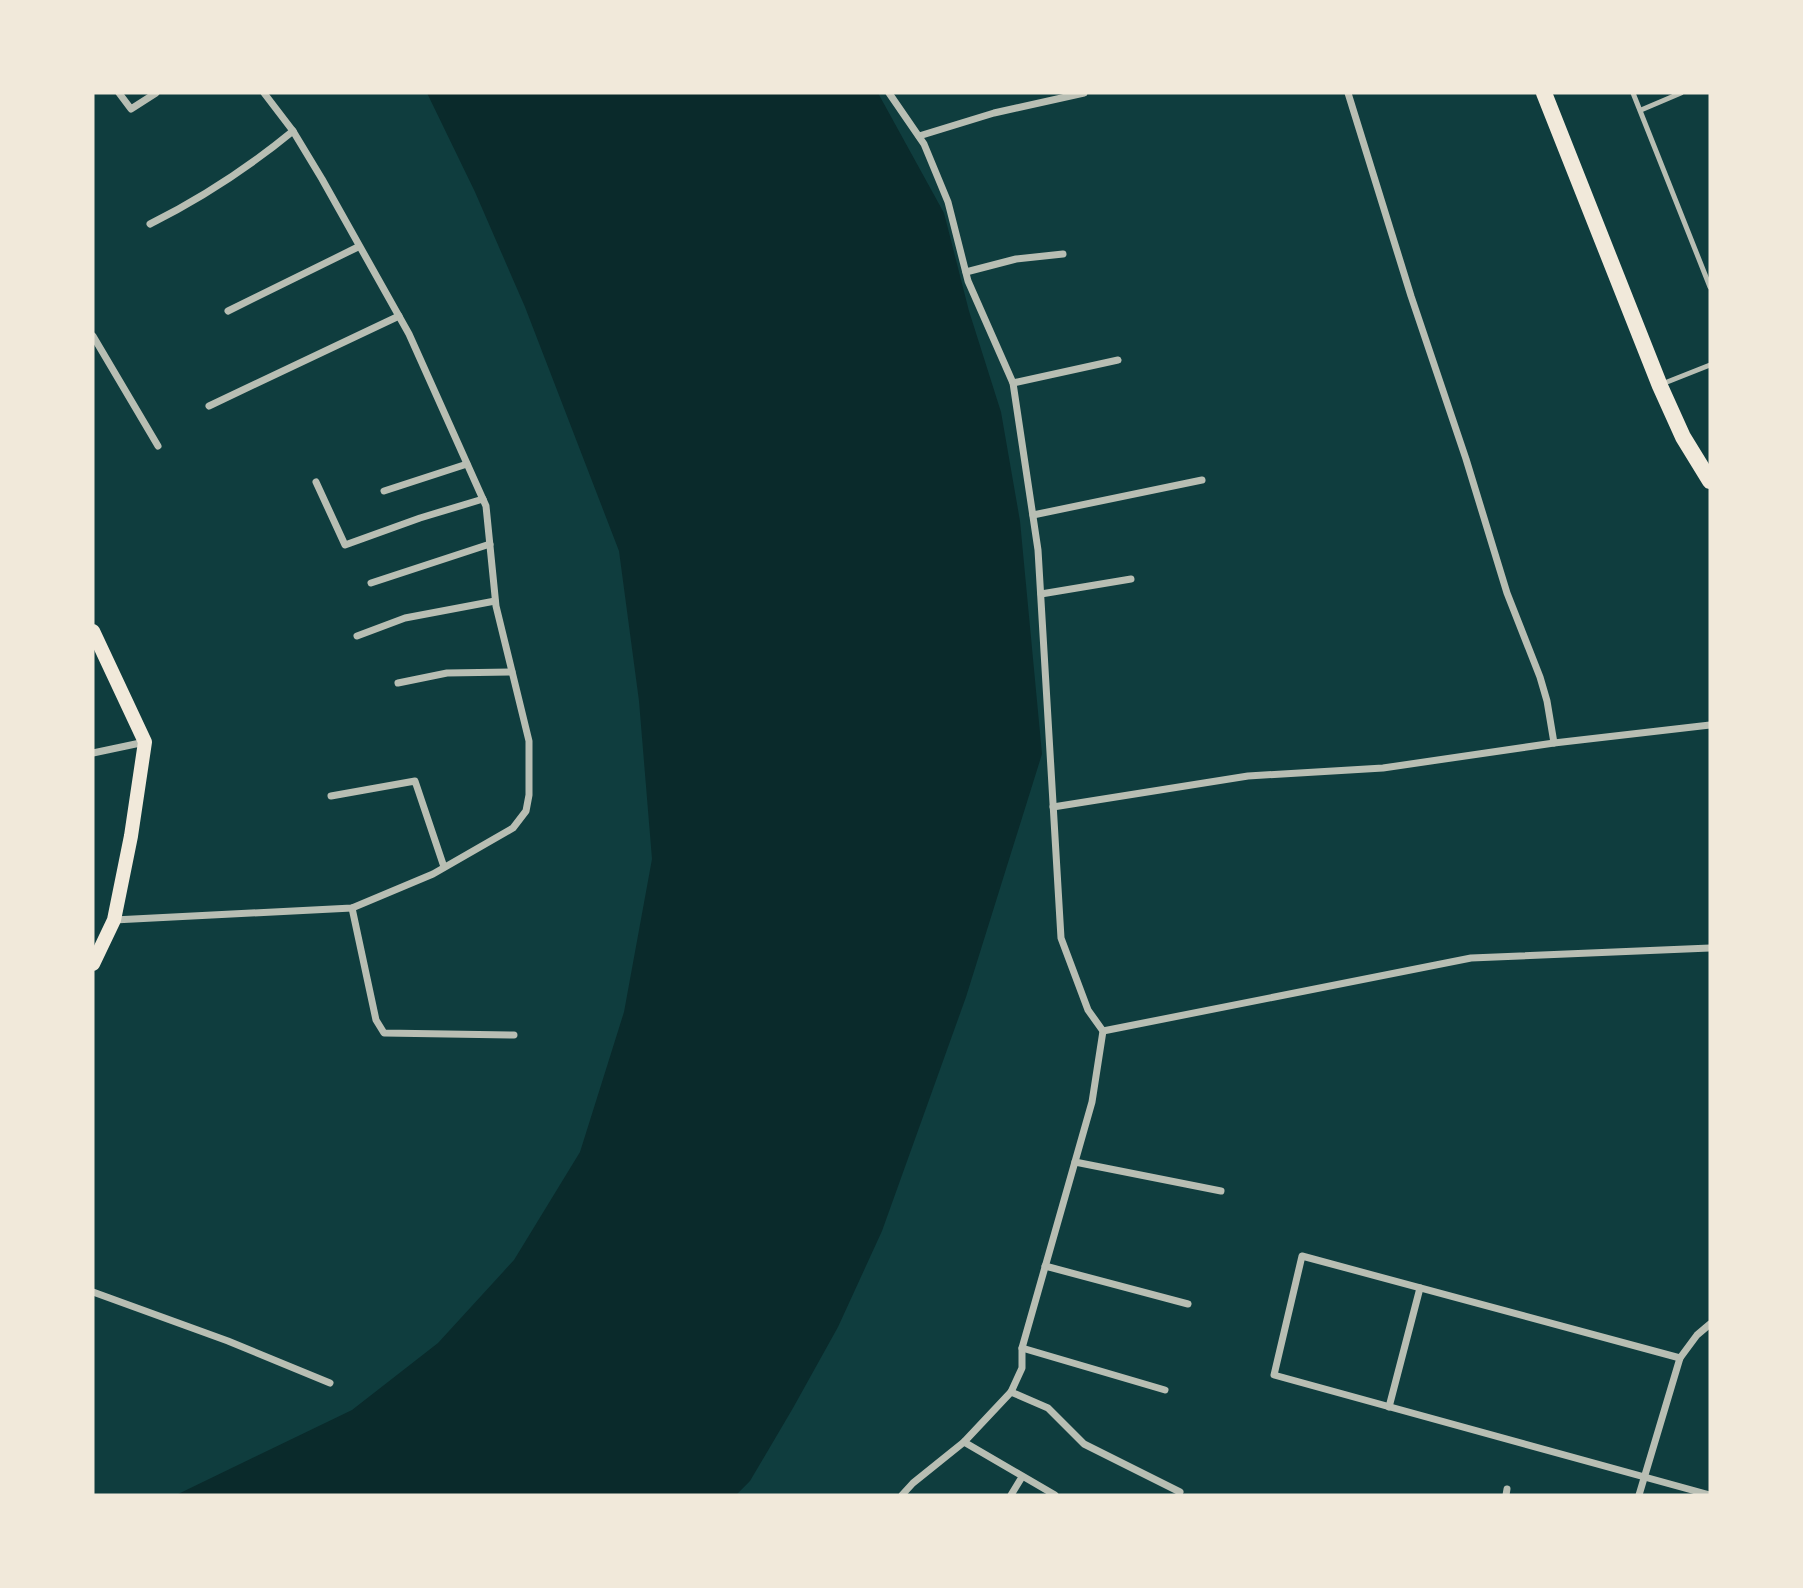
<svg xmlns="http://www.w3.org/2000/svg" width="1803" height="1588" font-family="'Open Sans',sans-serif">
<rect width="100%" height="100%" fill="#0f3d3e"/>
<path fill="#0a2a2b" d="M427,93H878L944,213L969,311L1001,412L1020,521L1042,754L966,997L882,1231L838,1327L793,1408L750,1481L736,1495H176L352,1410L438,1343L514,1260L580,1152L624,1012L652,859L639,701L619,551L525,307L475,192Z"/>
<g fill="none" stroke-linecap="round" stroke-linejoin="round">
<g stroke="#b8beb3" stroke-width="5">
<path d="M1633,93L1710,287"/>
<path d="M1641,110L1681,93"/>
<path d="M1662,384L1710,365"/>
</g>
<g stroke="#b8beb3" stroke-width="7">
<path d="M119,93L131,109L156,93"/>
<path d="M889,93L924,144L948,202L968,281L1013,383L1038,550L1061,938L1088,1010L1103,1031L1092,1102L1022,1348V1368L1011,1392L964,1442L913,1483L902,1495"/>
<path d="M1348,93L1411,296L1466,459L1507,593L1540,677L1547,701L1554,743"/>
<path d="M919,136L994,113L1084,93"/>
<path d="M150,224C202,198 248,168 293,131"/>
<path d="M966,272L1016,259L1063,254"/>
<path d="M228,311L358,247"/>
<path d="M93,336L158,446"/>
<path d="M1013,383L1118,360"/>
<path d="M209,406L399,316"/>
<path d="M316,482L345,545L420,518L483,499"/>
<path d="M384,491L467,464"/>
<path d="M1033,515L1202,480"/>
<path d="M371,583L490,544"/>
<path d="M1041,594L1131,579"/>
<path d="M357,636L405,618L495,601"/>
<path d="M398,683L447,673L512,672"/>
<path d="M93,753L145,742"/>
<path d="M331,796L415,781L444,867"/>
<path d="M1053,807L1248,776L1383,768L1554,743L1710,725"/>
<path d="M352,908L376,1020L384,1033L514,1035"/>
<path d="M114,920L352,908L433,874L513,828L526,811L529,795V741L496,606L486,506L409,334L322,179L293,131L264,93"/>
<path d="M1103,1031L1471,958L1710,948"/>
<path d="M1075,1162L1221,1191"/>
<path d="M1045,1266L1188,1304"/>
<path d="M93,1292L228,1341L330,1383"/>
<path d="M1022,1348L1165,1390"/>
<path d="M1680,1358L1302,1256L1274,1375L1710,1495"/>
<path d="M1011,1392L1048,1408L1084,1444L1180,1492"/>
<path d="M1389,1407L1420,1288"/>
<path d="M964,1442L1055,1495"/>
<path d="M1011,1495L1022,1477"/>
<path d="M1506,1495L1507,1489"/>
<path d="M1639,1495L1680,1358L1697,1335L1710,1324"/>
</g>
<path stroke="#f1e9da" stroke-width="14" d="M93,631L145,742L131,836L114,920L93,964"/>
<path stroke="#f1e9da" stroke-width="16" d="M1544,93L1660,386L1683,437L1710,481"/>
</g>
<rect width="1803" height="1588" fill="none" stroke="#f1e9da" stroke-width="189"/>
</svg>
